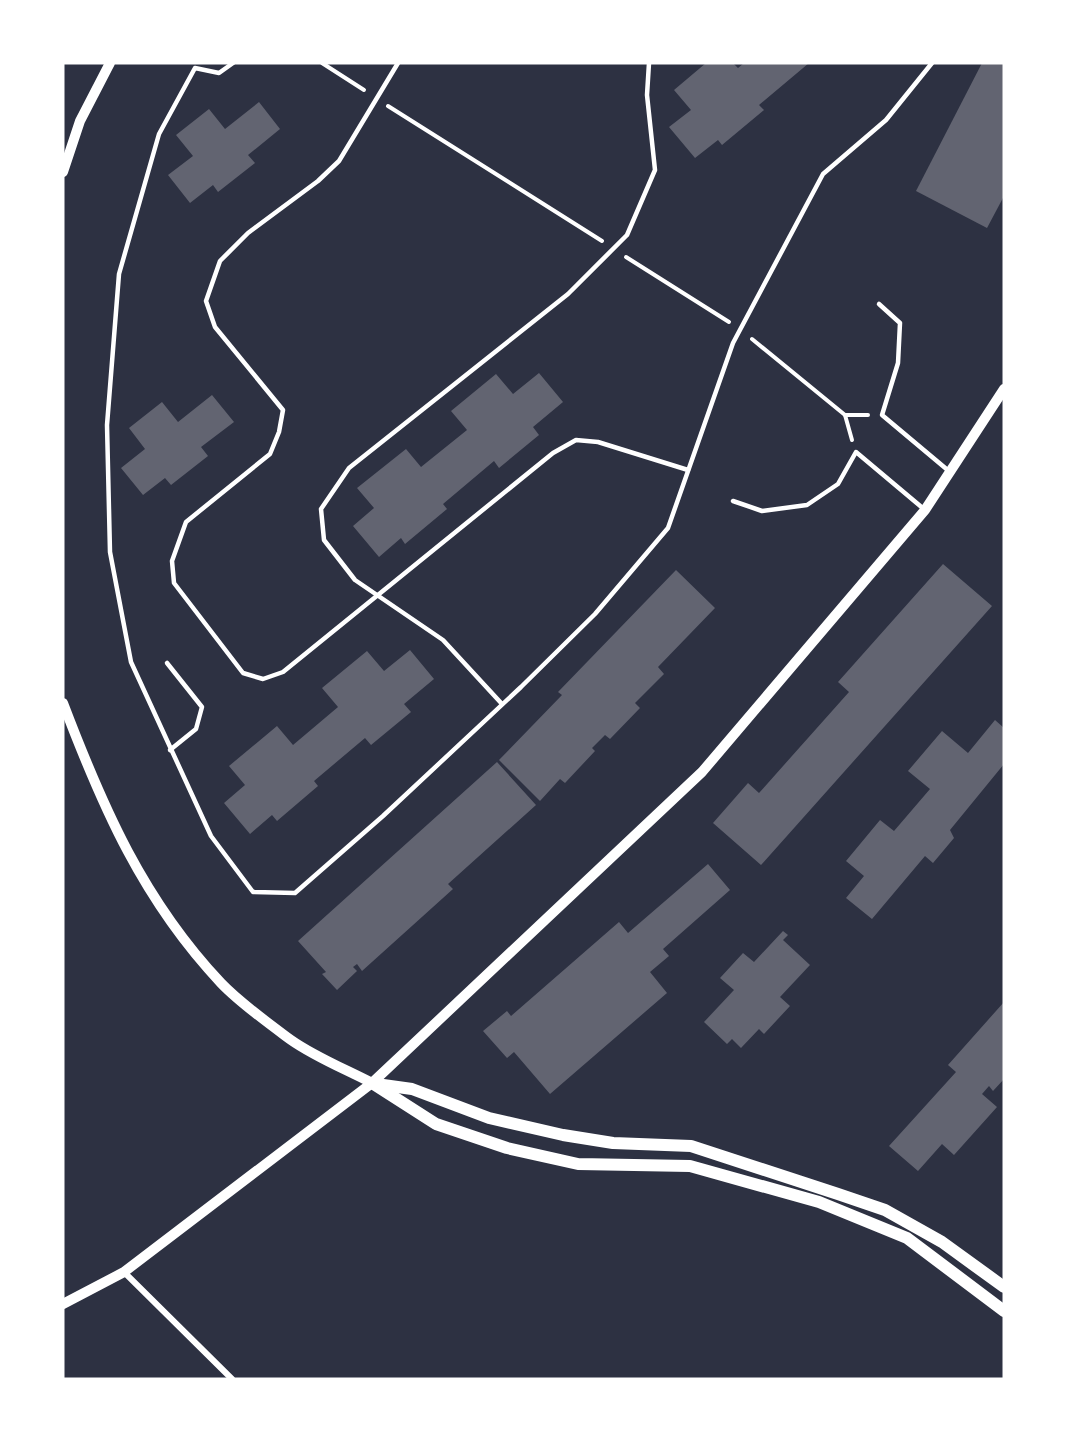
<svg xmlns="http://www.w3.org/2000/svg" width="1067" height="1442" font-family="'DejaVu Sans',sans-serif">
<rect width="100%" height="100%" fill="#2d3142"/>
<g fill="#626471">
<path d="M706,63H733L738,68L744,63H809L759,105L764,110L722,145L718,140L695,158L669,127L691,110L674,90Z"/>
<path d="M982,63H1004V196L987,228L916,191Z"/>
<path d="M259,102L280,129L248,155L255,163L218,192L213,185L190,203L168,175L193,156L176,135L209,109L225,129Z"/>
<path d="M539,373L563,402L533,427L539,435L499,468L494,461L443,504L447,509L405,544L401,538L379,557L353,526L374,508L357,488L406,449L421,467L467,430L451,411L496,374L513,394Z"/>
<path d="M212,395L234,422L201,447L208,456L171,485L165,478L143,495L121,468L145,449L129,428L162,402L178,422Z"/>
<path d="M943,564L992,606L761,865L713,823L748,783L759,793L849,692L838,682Z"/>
<path d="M676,570L715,608L658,667L664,674L635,703L640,708L610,739L605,735L592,748L595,751L565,783L560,779L540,801L499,760L562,695L558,692Z"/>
<path d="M410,650L434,679L404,704L411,712L371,745L365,738L314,781L318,786L277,821L272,815L250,834L224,803L245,785L229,766L277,726L293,745L338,707L322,688L367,651L384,671Z"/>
<path d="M995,720L1004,728V764L950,830L954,838L933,863L925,856L872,919L846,898L864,876L846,861L880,820L894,831L930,789L908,771L942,731L968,753Z"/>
<path d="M497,762L536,805L448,884L453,889L362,971L357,964L353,967L357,971L337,990L322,974L326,972L298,941Z"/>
<path d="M708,864L730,890L663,949L669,956L650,972L667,993L550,1094L514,1052L507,1058L483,1031L507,1011L511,1016L619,922L628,933Z"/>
<path d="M783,931L788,935L783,940L810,965L780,997L790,1006L764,1034L759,1029L741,1048L732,1039L727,1044L704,1022L734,990L720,978L743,953L754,962Z"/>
<path d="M1004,1002V1079L993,1091L989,1086L982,1094L997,1107L954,1155L942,1144L918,1171L889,1146L956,1072L948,1065Z"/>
</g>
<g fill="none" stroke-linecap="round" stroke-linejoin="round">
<g stroke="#fff" stroke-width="4">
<path d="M322,63L364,90"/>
<path d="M388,106L602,241"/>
<path d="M626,257L729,322"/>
<path d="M752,339L845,415"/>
<path d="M852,440L845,415H868"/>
</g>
<g stroke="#fff" stroke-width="4.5">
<path d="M233,63L219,73L195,68L159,134L119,274L107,425L110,552L131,662L211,836L253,892L295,893L383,816L521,687L595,614L668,528L733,343L823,174L886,120L932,63"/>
<path d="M398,63L339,161L318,181L248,233L220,261L206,301L215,327L283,410L279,432L270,454L186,522L172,561L174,583L243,673L263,679L283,672L553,453L576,440L598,442L688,470"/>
<path d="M879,304L900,323L898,363L882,415L950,472"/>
<path d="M733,501L762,511L807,505L838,484L856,452L925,510"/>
<path d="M167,663L202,707L196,729L170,750"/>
<path d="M502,704L443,640L355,580L324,540L321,509L349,468L568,294L627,235L655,170L647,95L649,63"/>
</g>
<path stroke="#fff" stroke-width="6" d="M124,1272L232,1379"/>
<g stroke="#fff" stroke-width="10">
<path d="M63,172L80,121L110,63"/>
<path d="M63,703C103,808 143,900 221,983C240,1003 268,1023 291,1040C315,1057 345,1069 372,1083"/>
<path d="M63,1304L124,1272L372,1083L702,772L925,510L1004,389"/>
</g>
<g stroke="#fff" stroke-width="12">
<path d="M372,1083L436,1124L507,1148L578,1164L690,1166L819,1202L907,1238L1004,1311"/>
<path d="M376,1084L412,1089L489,1118L563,1135L613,1143L691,1146L838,1194L885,1210L942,1242L1004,1287"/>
</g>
</g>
<rect width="1067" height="1442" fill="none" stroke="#ffffff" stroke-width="129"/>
</svg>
